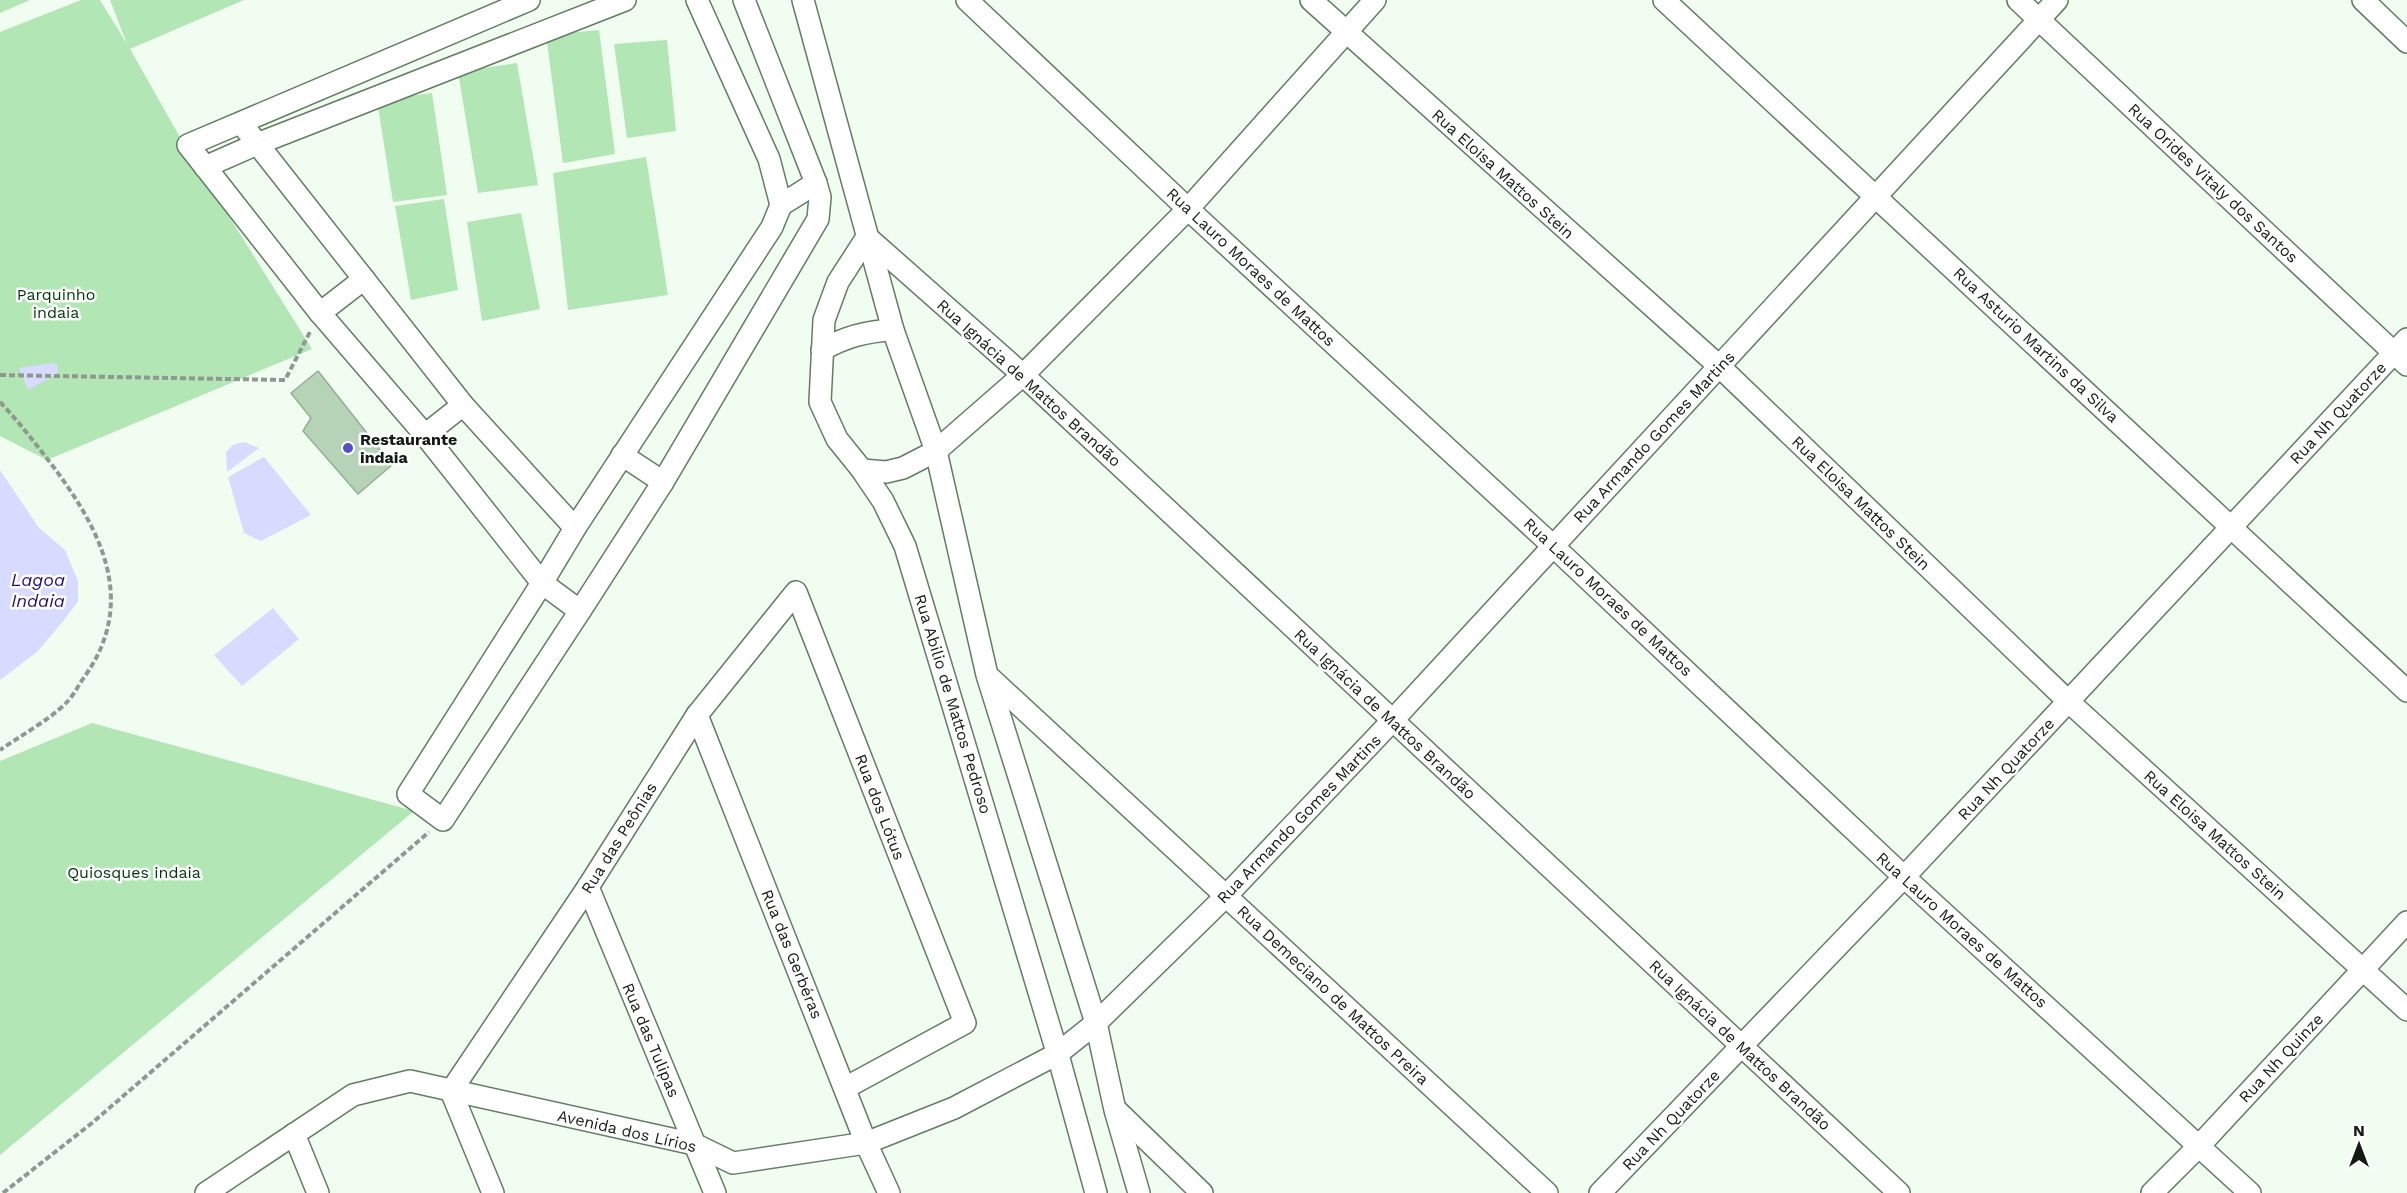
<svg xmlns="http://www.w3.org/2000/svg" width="2407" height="1193" font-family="'Work Sans',sans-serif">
<rect width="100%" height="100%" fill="#f2fdf2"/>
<g fill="#b2e6b4">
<path d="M0,0H30L0,13Z"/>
<path d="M81,0H100L127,44L110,0H244L130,49L185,146L312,349L47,460L0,436V32Z"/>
<path d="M599,30L615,154L563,163L546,35Z"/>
<path d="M667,40L676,131L627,138L614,44Z"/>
<path d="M517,63L538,185L478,193L458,72Z"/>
<path d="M432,93L447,195L393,202L377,100Z"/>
<path d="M646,157L668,295L568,310L553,173Z"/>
<path d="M444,199L458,290L411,300L395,206Z"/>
<path d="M521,213L540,309L482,321L467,222Z"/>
<path d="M92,723L414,811L0,1155V761Z"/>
</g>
<g fill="#d6dbff">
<path d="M53,363L57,365L58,371L55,375L28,390L19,368Z"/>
<path d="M244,442L259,448L227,472L226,452L234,444Z"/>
<path d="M264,457L311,515L261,541L244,533L228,477Z"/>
<path d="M0,470L39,528L65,550L78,581V601L64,620L37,652L0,680Z"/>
<path d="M273,608L299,639L242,686L214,655Z"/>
</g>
<path fill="#b6d3b7" stroke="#93af94" stroke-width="1.5" d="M318,371L392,465L358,494L303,431L311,418L291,393Z"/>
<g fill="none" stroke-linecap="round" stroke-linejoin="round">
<defs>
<g id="minor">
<path d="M529,0L188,145L320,313L425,435L542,583L408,794L443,820L580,611"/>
<path d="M697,0L769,159L781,205L772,227L575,528L542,583L580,611L663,482L818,219L820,197L816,183L744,0"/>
<path d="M803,0L893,330L936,451L987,675L1096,1023L1115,1110L1139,1193"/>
<path d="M967,0L1188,209L1553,546L1904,877L2250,1193"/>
<path d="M1311,0L1719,366L2069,702L2407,1010"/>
<path d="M1664,0L2407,691"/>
<path d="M2018,0L2407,365"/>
<path d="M2363,0L2407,42"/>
<path d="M241,123L463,405L575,528"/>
<path d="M205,167L257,144L625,0"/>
<path d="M781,205L816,183"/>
<path d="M867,237L1023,375L1899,1193"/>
<path d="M867,237L838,282L824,320L820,402L837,439L862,470L883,501L905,546L1060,1062L1096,1193"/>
<path d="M320,313L364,279"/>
<path d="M822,350C845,337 866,331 893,330"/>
<path d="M425,435L463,405"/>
<path d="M622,455L663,482"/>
<path d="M862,470L886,472L903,468L936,451L1023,375L1188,209L1375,0"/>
<path d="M988,676L1547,1193"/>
<path d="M697,715L866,1143L889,1193"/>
<path d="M588,887L715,1193"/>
<path d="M1116,1110L1202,1193"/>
<path d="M294,1134L318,1193"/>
<path d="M206,1193L353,1095L410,1081L694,1144L733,1163L866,1143L954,1108L1057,1054L1096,1023L1226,896L1392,721L2057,0"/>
<path d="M493,1193L451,1091L588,887L697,715L796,592L965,1023L845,1088"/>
<path d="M1600,1193L1904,877L2407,339"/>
<path d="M2152,1193L2199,1146L2407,922"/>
</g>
</defs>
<use href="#minor" stroke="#637d64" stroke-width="24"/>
<g stroke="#8f998f" stroke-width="4" stroke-dasharray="6 3" stroke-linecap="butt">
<path d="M0,375L285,380L311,330"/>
<path d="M0,402C19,422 35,443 52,465C101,530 138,601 85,676C79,684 74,695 67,702C52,718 19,737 0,750"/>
<path d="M3,1193L92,1123L429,832"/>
</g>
<use href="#minor" stroke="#fff" stroke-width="21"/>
</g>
<circle fill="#5351c8" stroke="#fff" stroke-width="2" cx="348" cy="448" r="6"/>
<g text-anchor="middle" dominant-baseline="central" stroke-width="5" stroke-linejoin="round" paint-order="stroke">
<g font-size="16" fill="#111b11" stroke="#fff">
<text transform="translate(1503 174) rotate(42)">Rua Eloisa Mattos Stein</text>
<text transform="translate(2213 183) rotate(43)">Rua Orides Vitaly dos Santos</text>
<text transform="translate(1251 267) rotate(43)">Rua Lauro Moraes de Mattos</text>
<text transform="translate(2036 345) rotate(43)">Rua Asturio Martins da Silva</text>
<text transform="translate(1029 383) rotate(42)">Rua Ignácia de Mattos Brandão</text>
<text transform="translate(2338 413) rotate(-47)">Rua Nh Quatorze</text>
<text transform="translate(1654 437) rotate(-47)">Rua Armando Gomes Martins</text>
<text transform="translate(1861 503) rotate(44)">Rua Eloisa Mattos Stein</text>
<text transform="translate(1608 597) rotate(43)">Rua Lauro Moraes de Mattos</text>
<text transform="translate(953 704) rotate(73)">Rua Abilio de Mattos Pedroso</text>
<text transform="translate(1385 714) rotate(43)">Rua Ignácia de Mattos Brandão</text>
<text transform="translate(2006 769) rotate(-47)">Rua Nh Quatorze</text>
<text transform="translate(880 807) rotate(69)">Rua dos Lótus</text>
<text transform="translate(1299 819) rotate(-46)">Rua Armando Gomes Martins</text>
<text transform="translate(2215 835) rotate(42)">Rua Eloisa Mattos Stein</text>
<text transform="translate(619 838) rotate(-58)">Rua das Peônias</text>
<text transform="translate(1962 930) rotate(42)">Rua Lauro Moraes de Mattos</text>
<text transform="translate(792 954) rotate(68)">Rua das Gerbéras</text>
<text transform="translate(1333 995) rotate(43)">Rua Demeciano de Mattos Preira</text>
<text transform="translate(651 1040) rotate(67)">Rua das Tulipas</text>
<text transform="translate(1740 1045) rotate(43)">Rua Ignácia de Mattos Brandão</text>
<text transform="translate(2281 1058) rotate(-47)">Rua Nh Quinze</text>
<text transform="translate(1671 1120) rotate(-46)">Rua Nh Quatorze</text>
<text transform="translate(627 1131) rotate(13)">Avenida dos Lírios</text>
</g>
<g font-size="16" fill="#003709" stroke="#fff">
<text x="56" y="294">Parquinho<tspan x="56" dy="18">indaia</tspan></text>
<text x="134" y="872">Quiosques indaia</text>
</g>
<g font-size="16" font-weight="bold" fill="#111b11" stroke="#fff" text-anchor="start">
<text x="360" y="439">Restaurante<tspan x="360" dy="18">indaia</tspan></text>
</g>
<g font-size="18" font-style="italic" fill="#210f72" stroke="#fff">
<text x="38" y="579">Lagoa<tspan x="38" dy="21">Indaia</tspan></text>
</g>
</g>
<g transform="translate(2359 1145)" stroke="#ffffff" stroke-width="4.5" paint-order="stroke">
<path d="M0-4.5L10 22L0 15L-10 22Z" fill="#111b11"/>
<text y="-9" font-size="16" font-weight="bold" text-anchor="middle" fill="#111b11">N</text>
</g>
</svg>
